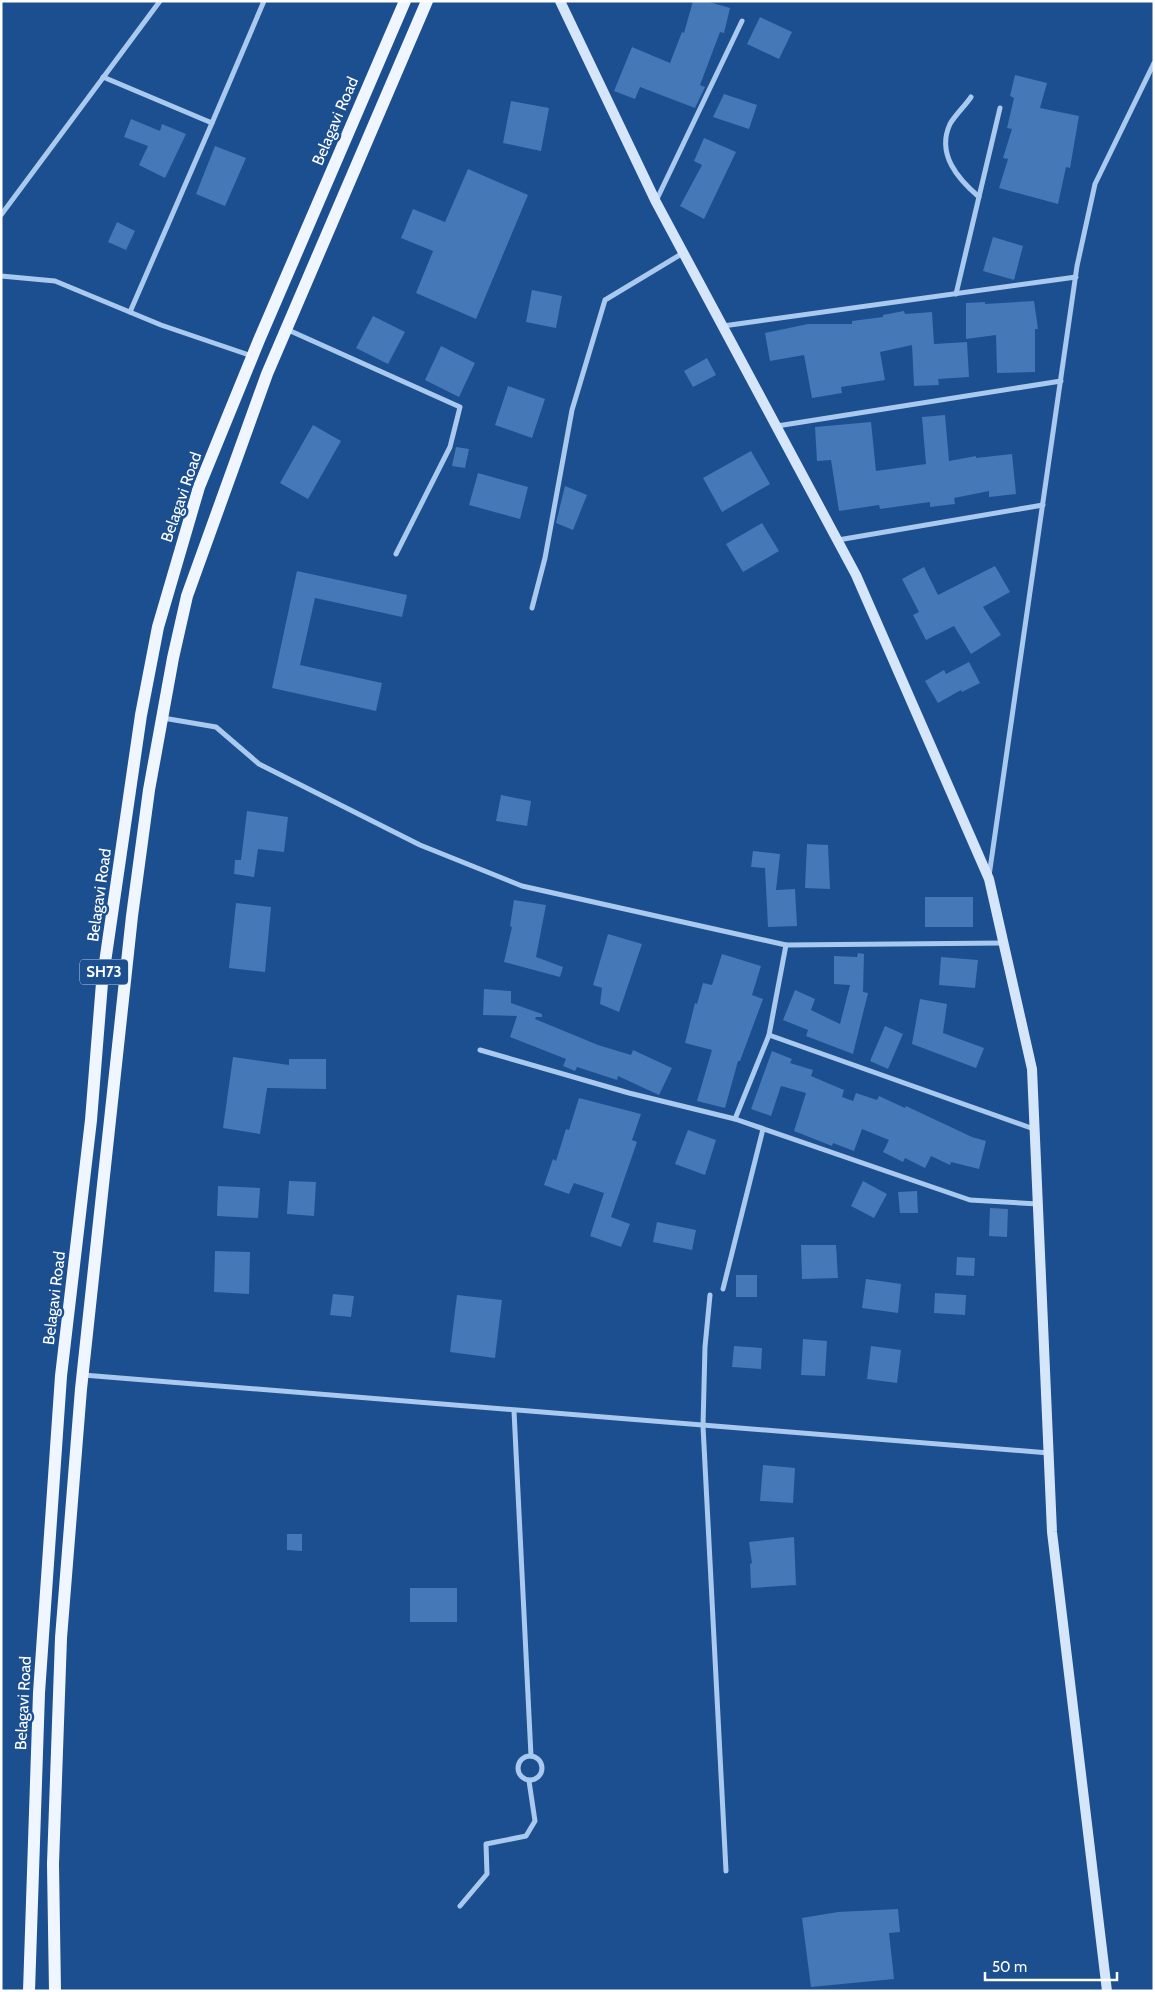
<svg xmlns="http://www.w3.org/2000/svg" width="1155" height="1992" font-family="Cabin,sans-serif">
<rect width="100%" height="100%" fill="#1b4f8f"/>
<g fill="#4478b7">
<path d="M693,1H706L730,8L724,33L720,32L700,85L705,87L695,108L640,87L635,99L614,91L632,47L670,63L682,32L684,33Z"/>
<path d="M760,17L792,32L779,59L747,44Z"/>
<path d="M1015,75L1047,83L1040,108L1079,116L1070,168L1066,167L1058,204L999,188L1008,159L1003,158L1012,129L1007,128L1014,98L1010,96Z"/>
<path d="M724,94L757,105L749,129L713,117Z"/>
<path d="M511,101L549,108L541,151L503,143Z"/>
<path d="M131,119L160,131L162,124L186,134L165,178L139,165L148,146L124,137Z"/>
<path d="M704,138L736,152L704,219L680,206L702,165L694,161Z"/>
<path d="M215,146L246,158L225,206L196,194Z"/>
<path d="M468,169L528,195L476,319L416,293L433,251L401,238L413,209L445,222Z"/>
<path d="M117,222L135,231L126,250L108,242Z"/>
<path d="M993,237L1023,246L1014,280L983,271Z"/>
<path d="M532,290L562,296L556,328L526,322Z"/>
<path d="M1034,301L1038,329H1035V372L997,373L996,335L966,339V303L985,302V304Z"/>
<path d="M904,311L905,314L932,312L934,344L967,342L969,377L938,379L939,385L914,386L912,345L880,352L885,380L841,387L842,393L812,398L804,355L770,361L765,333L808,324H852V321L883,317V315Z"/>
<path d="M373,316L405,332L388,364L356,348Z"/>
<path d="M441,346L475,363L459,397L425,380Z"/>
<path d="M707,358L716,375L693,387L684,371Z"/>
<path d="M508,386L545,399L532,438L495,425Z"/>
<path d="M945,415L949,461L976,456V458L1012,454L1016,494L989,497V491L954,498L955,504L930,507V502L880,509L879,505L839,511L831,460L817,461L815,427L871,422L876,471L926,464L922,417Z"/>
<path d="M313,425L341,441L308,499L280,483Z"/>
<path d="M456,447L469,449L465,468L452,466Z"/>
<path d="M751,451L770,484L722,512L703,478Z"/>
<path d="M478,473L528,487L520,519L469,505Z"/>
<path d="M565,486L587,495L573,530L556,523Z"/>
<path d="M762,523L779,551L743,572L726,544Z"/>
<path d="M995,566L1010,592L983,607L1001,635L971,654L954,626L926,640L913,615L919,612L902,579L924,567L938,595Z"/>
<path d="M297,571L407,595L402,617L315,598L300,665L382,683L376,711L272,688Z"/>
<path d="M969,662L980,683L962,692L961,690L938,703L925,681L944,670L946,674Z"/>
<path d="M501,795L531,801L527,826L496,821Z"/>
<path d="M247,811L288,817L284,852L258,849L254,877L234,874L235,860H241Z"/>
<path d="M807,844L828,845L830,889L805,888Z"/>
<path d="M753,851L780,854L776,890L795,889L797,926L768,927L765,868L751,867Z"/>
<rect x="925" y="897" width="48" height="30"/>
<path d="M514,900L546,905L536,957L563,967L560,977L504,962L512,927L510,926Z"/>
<path d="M236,903L271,907L265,972L229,968Z"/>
<path d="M608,934L642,944L619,1012L600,1004L602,988L593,985Z"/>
<path d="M858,953L864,954L863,992L868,993L853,1054L806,1036L808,1030L783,1020L795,990L815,999L811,1010L840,1024L850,985L834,984V956L857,957Z"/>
<path d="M722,954L761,966L752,995L763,999L740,1061H738L725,1108L697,1101L712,1050L685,1043L695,1003L697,1004L703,983L712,985Z"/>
<path d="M941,957L978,960L975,988L939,985Z"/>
<path d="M484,989L511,991V1003L542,1014V1017H536L535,1019L598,1045L631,1055L633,1050L672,1068L659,1095L618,1076L617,1080L577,1067L575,1071L563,1066L566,1059L510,1037L517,1016L483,1015Z"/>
<path d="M920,999L947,1004L943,1033L984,1048L976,1068L912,1044Z"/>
<path d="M885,1026L903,1034L888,1069L870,1061Z"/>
<path d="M772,1051L792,1059L790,1063L813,1070L811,1076L844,1090L842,1097L853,1101L856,1093L877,1100L879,1096L905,1108L906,1106L972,1137L986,1141L979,1169L951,1162L950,1165L931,1156L925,1168L905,1158L903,1162L883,1152L889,1140L862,1129L854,1151L833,1143L832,1146L794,1131L806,1093L781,1086L771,1116L751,1109Z"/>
<path d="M233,1057L289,1065V1059H326V1089L267,1088L260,1134L223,1128Z"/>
<path d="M579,1098L641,1114L632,1140L637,1142L611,1217L630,1224L621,1247L590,1236L604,1193L574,1183L569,1194L544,1185L553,1159L556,1161L566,1129L569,1130Z"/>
<path d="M688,1130L716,1140L705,1175L675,1164Z"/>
<path d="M289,1181L316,1182L314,1216L287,1214Z"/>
<path d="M863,1181L887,1194L874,1218L851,1206Z"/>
<path d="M218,1186L260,1188L258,1218L217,1216Z"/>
<path d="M917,1191L918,1213H900L898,1192Z"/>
<path d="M990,1208L1008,1209L1007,1237L989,1236Z"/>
<path d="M657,1222L696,1230L692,1250L653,1242Z"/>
<path d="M801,1245H836L838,1278L802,1279Z"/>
<path d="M215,1251L250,1252L249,1294L214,1292Z"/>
<path d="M957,1257L975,1258L974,1276L956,1275Z"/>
<rect x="736" y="1275" width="21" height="22"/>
<path d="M866,1279L901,1284L898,1313L862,1308Z"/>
<path d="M935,1293L966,1295L965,1315L934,1313Z"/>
<path d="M333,1294L354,1296L351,1317L330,1315Z"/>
<path d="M457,1295L502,1300L495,1358L450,1352Z"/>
<path d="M803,1339L827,1341L825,1376L801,1375Z"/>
<path d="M734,1346L762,1348L761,1369L732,1367Z"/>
<path d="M871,1346L901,1350L897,1383L867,1379Z"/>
<path d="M763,1465L795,1468L793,1503L760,1501Z"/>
<path d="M287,1534H302V1551L287,1550Z"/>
<path d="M794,1537L796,1585L751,1588L750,1564L752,1563L749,1542Z"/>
<rect x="410" y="1588" width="47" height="34"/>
<path d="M898,1909L900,1932L889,1933L894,1979L811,1987L802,1918L838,1912Z"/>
</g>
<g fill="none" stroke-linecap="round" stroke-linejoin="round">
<g stroke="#a9c9ee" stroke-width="5">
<path d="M103,77L212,123L264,1"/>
<path d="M971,97C965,106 955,115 950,124C936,154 958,179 979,197"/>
<path d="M656,201L742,21"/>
<path d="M1,215L160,1"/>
<path d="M1,276L55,281L161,325L252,356"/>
<path d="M956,294L1000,108"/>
<path d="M130,312L212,123"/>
<path d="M723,326L1076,277"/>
<path d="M286,329L460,407L450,447L396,554"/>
<path d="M777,426L1061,381"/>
<path d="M838,540L1043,505"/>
<path d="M532,608L545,558L572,410L605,300L683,253"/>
<path d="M163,718L216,727L259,764L420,845L522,886L786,945L1003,943"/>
<path d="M989,876L1077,266L1095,184L1154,63"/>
<path d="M769,1035L1034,1129"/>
<path d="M480,1050L629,1093L735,1119L970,1200L1038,1204"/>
<path d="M735,1119L769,1035L786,945"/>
<path d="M723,1289L763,1129"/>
<path d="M710,1295L705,1347L703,1426L726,1871"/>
<path d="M83,1375L1049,1453"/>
<path d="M514,1411L531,1756"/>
<circle cx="530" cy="1768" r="12"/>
<path d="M460,1906L487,1874L486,1844L526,1836L535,1821L529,1781"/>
</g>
<path stroke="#d6e6fa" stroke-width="10" d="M560,1L656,202L856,575L989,879L1032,1069L1052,1532L1107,1991"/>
<g stroke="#f0f6ff" stroke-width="12">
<path d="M29,1991L39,1693L61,1376L91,1120L102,983L141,715L158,627L199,487L259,340L405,1"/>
<path d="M55,1991L53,1864L61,1638L81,1389L132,916L149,790L173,658L187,596L267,374L427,1"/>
</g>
</g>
<g text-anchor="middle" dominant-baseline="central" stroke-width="5" stroke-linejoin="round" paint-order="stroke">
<rect fill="#1b4f8f" stroke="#bbcadd" stroke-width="1" x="80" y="959.5" width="48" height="25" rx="4"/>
<g font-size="15" font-weight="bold" fill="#fff">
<text x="104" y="972">SH73</text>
</g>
<g font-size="16" fill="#fff" stroke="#1b4f8f">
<text transform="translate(335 121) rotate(-67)">Belagavi Road</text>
<text transform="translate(181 497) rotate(-71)">Belagavi Road</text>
<text transform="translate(99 895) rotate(-82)">Belagavi Road</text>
<text transform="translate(54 1298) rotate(-83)">Belagavi Road</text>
<text transform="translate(23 1703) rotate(-87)">Belagavi Road</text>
</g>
</g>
<rect width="1155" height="1992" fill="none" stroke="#ffffff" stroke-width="5"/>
<path d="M985 1972v8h132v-8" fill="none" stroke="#ffffff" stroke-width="2.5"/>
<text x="992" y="1972" font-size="15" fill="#ffffff" stroke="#1b4f8f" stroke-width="4" paint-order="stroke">50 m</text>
</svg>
